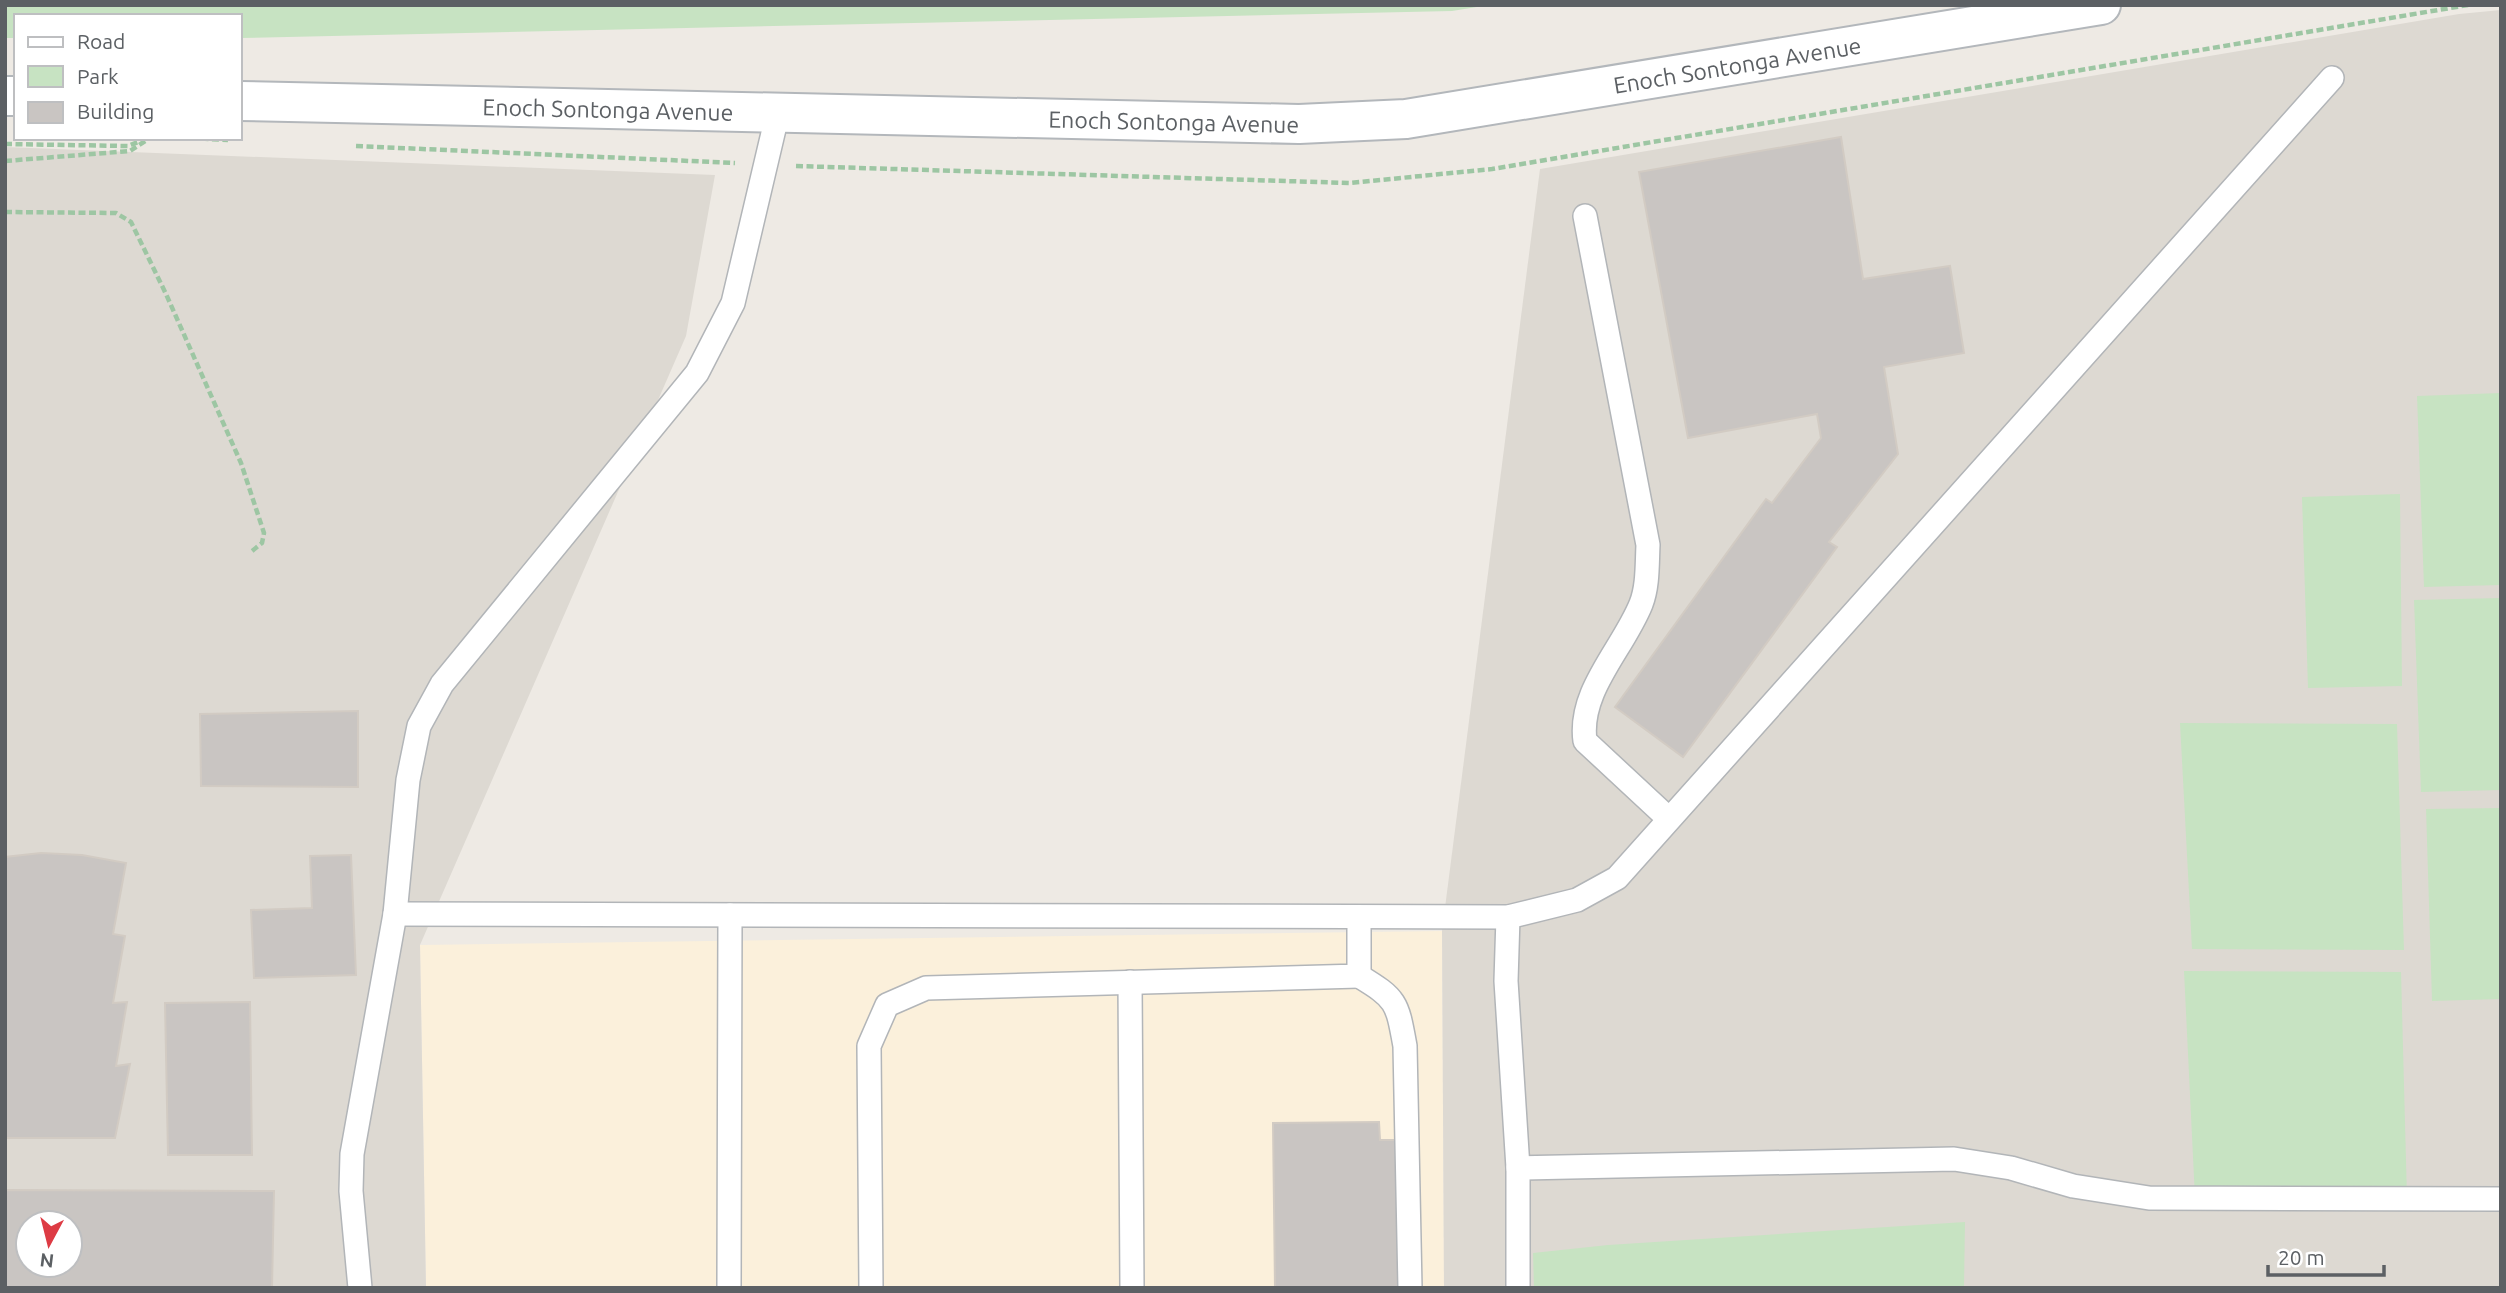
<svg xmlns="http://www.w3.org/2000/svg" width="2506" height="1293" font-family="Ubuntu,sans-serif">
<rect width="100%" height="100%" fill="#eeeae4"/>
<path fill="#fbf0db" d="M1442,931L1444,1288H426L420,945Z"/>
<g fill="#ddd9d2" fill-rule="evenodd">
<path d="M2501,10V1288H1444L1442,931L1540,169L2459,14Z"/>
<path d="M5,147L715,175L686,336L420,945L426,1288H5ZM28,1223H70V1265H28Z"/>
</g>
<g fill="#c7e3c2">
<path d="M5,5H1489L1452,11L240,38V16H16V38H5Z"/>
<path d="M2501,393V585L2424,587L2417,396Z"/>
<path d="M2400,494L2402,686L2308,688L2302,497Z"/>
<path d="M2501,598V790L2421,792L2414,600Z"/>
<path d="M2180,723L2397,724L2404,950L2192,949Z"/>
<path d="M2501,808V999L2432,1001L2426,809Z"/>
<path d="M2184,971L2401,972L2407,1198H2195Z"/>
<path d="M1965,1222L1964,1288H1534L1533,1253L1608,1245Z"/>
</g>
<g fill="#c9c5c2" stroke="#d2cbc3" stroke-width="2" fill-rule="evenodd">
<path d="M1841,137L1863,279L1950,266L1964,353L1884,367L1898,454L1829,542L1837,547L1683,757L1615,707L1766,499L1772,503L1821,438L1817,414L1688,438L1639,172Z"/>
<path d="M358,711V787L201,786L200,714Z"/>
<path d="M41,853L82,855L126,863L113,934L125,936L113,1003L127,1002L116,1066L130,1064L115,1138H5V857Z"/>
<path d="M351,855L356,975L254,978L251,910L312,908L310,856Z"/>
<path d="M250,1002L252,1155H168L165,1003Z"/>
<path d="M1379,1122L1380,1140H1397L1399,1288H1275L1273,1123Z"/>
<path d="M5,1190L274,1191L272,1288H5ZM28,1223H70V1265H28Z"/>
</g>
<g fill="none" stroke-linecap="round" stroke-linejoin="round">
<defs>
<g id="lane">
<path d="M1585,216L1648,545C1647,565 1648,586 1641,604C1623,649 1578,691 1585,741L1669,819"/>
<path d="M395,914L1508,917L1577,900L1617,878L2332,78"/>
<path d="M1508,917L1506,981L1518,1168V1288"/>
<path d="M1359,976C1397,999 1397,1002 1405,1046L1410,1288"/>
<path d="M1130,982L1132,1288"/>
<path d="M1518,1168L1954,1159L2011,1168L2073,1186L2149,1198L2501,1199"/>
<path d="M360,1288L351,1191L352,1154L395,914L408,780L419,726L442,684L697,373L733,303L778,112"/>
<path d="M729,1288L730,915"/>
<path d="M871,1288L869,1046L887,1005L926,988L1359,976V917"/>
</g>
<g id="secondary">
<path d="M5,96H16"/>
<path id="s1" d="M240,101L1299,124L1406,119L2101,5"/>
</g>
</defs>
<use href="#lane" stroke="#b2b5b8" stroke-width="26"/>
<use href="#secondary" stroke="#b3b7bb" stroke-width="42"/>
<g stroke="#9dc6a3" stroke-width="4.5" stroke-dasharray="7 3.5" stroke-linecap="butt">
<path d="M191,138L228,140"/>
<path d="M5,144L128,146L143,140"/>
<path d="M356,146L735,163"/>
<path d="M5,161L130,151L150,138"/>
<path d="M796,166L1350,183L1492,169L2468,5"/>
<path d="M5,212L116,213L131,222L166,294L241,463L264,533L262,543L252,551"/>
</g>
<use href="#lane" stroke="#fff" stroke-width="23"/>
<use href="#secondary" stroke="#fff" stroke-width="38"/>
</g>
<g text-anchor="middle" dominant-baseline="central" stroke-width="5" stroke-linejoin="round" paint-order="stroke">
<g font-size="23" fill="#5c6064" stroke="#fff">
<text stroke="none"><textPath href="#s1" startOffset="1502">Enoch Sontonga Avenue</textPath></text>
<text stroke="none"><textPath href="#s1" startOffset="368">Enoch Sontonga Avenue</textPath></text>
<text stroke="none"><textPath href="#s1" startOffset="934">Enoch Sontonga Avenue</textPath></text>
</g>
</g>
<rect width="2506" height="1293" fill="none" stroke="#5c6064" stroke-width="14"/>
<rect x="14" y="14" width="228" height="126" fill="#ffffff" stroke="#bebfc1" stroke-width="2"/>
<rect x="28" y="37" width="35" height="10" fill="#ffffff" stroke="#bebfc1" stroke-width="2"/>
<text x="77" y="49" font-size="21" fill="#5c6064">Road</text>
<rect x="28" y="66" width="35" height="21" fill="#c7e3c2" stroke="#bebfc1" stroke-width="2"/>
<text x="77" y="84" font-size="21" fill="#5c6064">Park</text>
<rect x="28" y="102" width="35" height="21" fill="#c9c5c2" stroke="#bebfc1" stroke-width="2"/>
<text x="77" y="119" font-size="21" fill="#5c6064">Building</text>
<g transform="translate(49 1244) rotate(187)"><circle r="33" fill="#ffffff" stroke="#bebfc1" stroke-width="2"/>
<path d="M0-5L12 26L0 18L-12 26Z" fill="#dd3b44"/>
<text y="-10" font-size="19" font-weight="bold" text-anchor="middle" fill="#5c6064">N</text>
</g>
<path d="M2268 1265v10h116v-10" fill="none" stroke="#5c6064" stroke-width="3.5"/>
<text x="2278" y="1265" font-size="21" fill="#5c6064" stroke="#ffffff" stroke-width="5" paint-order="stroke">20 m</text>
</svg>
